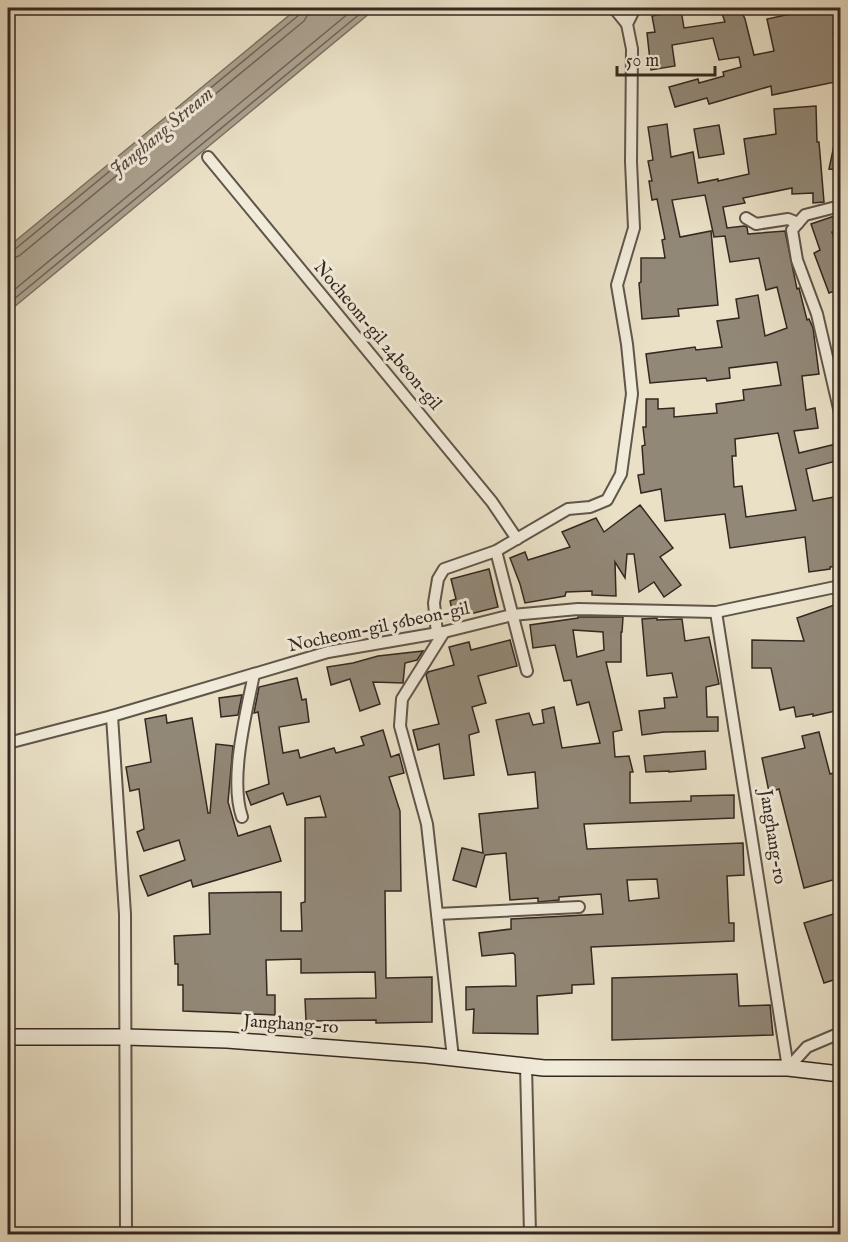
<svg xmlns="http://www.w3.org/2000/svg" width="848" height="1242" font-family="'IM FELL English',serif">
<rect width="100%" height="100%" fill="#e9e0c6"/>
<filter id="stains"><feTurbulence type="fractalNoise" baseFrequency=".00333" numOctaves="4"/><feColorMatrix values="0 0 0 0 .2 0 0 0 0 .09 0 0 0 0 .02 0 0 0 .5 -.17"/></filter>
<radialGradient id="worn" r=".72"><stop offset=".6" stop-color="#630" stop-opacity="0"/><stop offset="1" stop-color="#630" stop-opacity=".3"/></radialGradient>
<path fill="#aba18e" stroke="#7b7162" stroke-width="1.5" d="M298,8H376L8,312V247Z"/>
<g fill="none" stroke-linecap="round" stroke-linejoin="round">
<g stroke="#706458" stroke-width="1.5">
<path d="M8,252L14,250L299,15L302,8"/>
<path d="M8,259L19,256L304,21L308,14L309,8"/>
<path d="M8,295L355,8"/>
<path d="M8,304L367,8"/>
</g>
</g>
<g fill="#928877" stroke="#342821" stroke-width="1.5" fill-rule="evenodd">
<path d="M720,8H740L745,19L754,55L774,51L767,19L818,8H840V30L833,32L840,67V81L772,95L771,86L709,104L707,98L675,107L669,87L698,79L699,83L724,76L723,72L741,67L739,57L719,60L713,38L672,45L675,66L651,70L647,33L655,32L652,16L681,10L684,28L725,22Z"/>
<path d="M816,106L817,142H819L824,202L813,203V193L792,194V188L743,198L745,203L723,207L727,228L744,226L747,227L748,234L785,231L797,289L799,288L807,320L809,319L813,328L819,374L802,376L806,410L815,408L818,428L794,431L799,453L840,443V460L806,469L813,501L840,496V566L830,567V569L809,572L805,537L730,548L725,514L665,521L661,489L641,493L638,475L644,474L642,446L645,445L643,427H646V399H658V409L674,408V417L717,413L716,404L744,400L743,390L781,385L777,362L729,368L730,378L707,381L706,378L650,383L646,354L695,347L696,350L722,347L717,321L739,318L736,299L758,295L765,336L787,328L777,287L766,290L759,258L730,262L725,236L714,237L705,195L672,200L680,237L711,231L718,305L678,309L679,316L642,319L639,283L641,282V258H665L662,240L665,239L657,199L652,200L649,181H652L648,161L653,160L648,127L667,124L671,157L693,152L698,183L718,179V181L749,174L744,139L776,134L774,109ZM778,433L796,510L746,517L742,486L734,487L732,456H736L735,439Z"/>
<path d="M719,125L724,154L699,158L694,129Z"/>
<path d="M836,136L840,137V170L829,169Z"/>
<path d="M840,214V228L832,232L840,254V289L829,293L814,253L820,250L811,224Z"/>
<path d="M640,505L673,548L660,557L681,585L664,597L654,582L639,592L634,554H627L625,578L615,562L616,596L592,595V591L566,592L565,596L525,603L520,584L510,558L525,552L528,560L570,547L562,532L596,518L604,532Z"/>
<path d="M489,569L498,607L454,618L450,601L456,599L451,579Z"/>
<path d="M840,603V635L836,636L840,653V710L813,716V714L796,717L794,707L780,710L771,668H752V640L804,641L797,618Z"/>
<path d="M578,617H623L622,632H621V662H606L622,730L613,732L615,757L629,756L633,772H630V803L691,801V796L734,795V818L584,824L587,849L743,843L744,875L727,876L729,923H734V941L591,947L594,984L572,985V993L537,996L538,1034L473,1033L474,1009L466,1010V987L516,986L515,955L513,953L482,956L479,933L511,929V919L603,914L601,894L559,897V900L538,902V898L510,900L506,853L485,855L476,887L453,880L462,848L483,853L479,814L538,808L535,772L508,775L496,720L529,713L533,725L544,723L542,710L554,707L562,748L600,743L589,702L577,705L571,680L564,681L555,645L533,648L530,625L578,618ZM573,630L603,632L604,650L577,657ZM657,879L659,898L629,901L627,880Z"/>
<path d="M657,618V620L682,619L685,641L709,637L719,684L706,687L707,717H718V731L664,732L642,735L639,711L665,708L664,698L677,697L672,673L647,676L642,619Z"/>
<path d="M510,640L517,666L478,676L486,703L472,707L479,732L469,735L474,775L444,779L439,744L418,750L413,730L439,724L426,675L428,672L454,665L449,647L469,642L471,650Z"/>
<path d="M423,651L417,660L405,663L403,683L373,682L380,704L360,711L350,679L331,685L327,667L353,663L378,656Z"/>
<path d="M297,678L302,700L306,699L309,722L279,727L283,753L298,750L300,758L334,748L336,753L364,745L361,737L383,730L391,757L399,754L404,773L389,777L400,811L401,891H385L386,978L432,977V1022L376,1023V1020L306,1021L305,999L376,998L375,972L301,973V959L266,960L267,995H275V1015L183,1011V985H178V964H175L174,936L210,934L209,893L281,892V931H302L301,903L305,902V818L326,817L320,796L287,805L283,793L251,805L246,792L269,784L258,712L254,713L259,687Z"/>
<path d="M242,695L238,715L221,717L219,698Z"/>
<path d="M166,715L167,723L192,718L208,813H210L216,744L233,746L228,802L238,836L270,826L281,861L193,887L191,880L148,896L140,876L185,860L179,840L144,851L137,832L144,829L139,789L130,791L126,767L151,762L145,719Z"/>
<path d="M819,732L830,774L840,771V878L804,888L779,789L769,792L762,758L805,748L802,736Z"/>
<path d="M705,751L706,769L669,772V771L646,772L644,756Z"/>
<path d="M840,912V978L824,983L804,923Z"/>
<path d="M737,974L739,1006L770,1005L773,1035L612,1040V978Z"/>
</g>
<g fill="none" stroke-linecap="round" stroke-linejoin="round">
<defs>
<g id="minor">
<path d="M614,8L627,24"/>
<path d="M208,157L492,502L517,539"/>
<path d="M840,206L805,215L792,230L797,260L817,314L840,413"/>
<path d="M746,218L756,224L788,219L798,223"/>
<path d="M496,551L527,671"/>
<path d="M716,612L788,1068"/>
<path d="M444,632L402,699L400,726L427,824L453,1058"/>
<path d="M437,634L434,603L438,579L444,569L496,551L568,509L590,507L607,500L621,474L632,394L627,344L617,285L634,228L631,162L632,49L627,24L635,8"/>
<path d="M112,716L125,914L126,1234"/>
<path d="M8,743L112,716L328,652L444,632L512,615L578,609L716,612L840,586"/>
<path d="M242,817C229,779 246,714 254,674"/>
<path d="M437,914L579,907"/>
<path d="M526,1066L530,1234"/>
<path d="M788,1068L807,1047L840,1033"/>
</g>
<path id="secondary" d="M8,1037H125L227,1040L426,1055L544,1068H788L840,1074"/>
</defs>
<use href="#minor" stroke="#61564a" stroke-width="14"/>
<use href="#secondary" stroke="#342821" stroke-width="18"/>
<use href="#minor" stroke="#f1ebda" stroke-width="10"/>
<use href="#secondary" stroke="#f1ebda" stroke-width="15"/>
</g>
<g text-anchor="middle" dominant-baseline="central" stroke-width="6" stroke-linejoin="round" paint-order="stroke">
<g font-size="18" fill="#342821" stroke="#f1ebda">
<text transform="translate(377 336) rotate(50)">Nocheom-gil 24beon-gil</text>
<text transform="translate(379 628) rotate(-12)">Nocheom-gil 56beon-gil</text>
<text transform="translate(772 837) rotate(81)">Janghang-ro</text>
<text transform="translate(291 1025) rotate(4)">Janghang-ro</text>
</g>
<g font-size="20" font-style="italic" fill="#584c42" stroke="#f1ebda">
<text transform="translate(162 132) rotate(-40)">Janghang Stream</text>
</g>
</g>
<rect width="848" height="1242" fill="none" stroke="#e9e0c6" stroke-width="30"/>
<rect x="9" y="9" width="830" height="1224" fill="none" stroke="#342821" stroke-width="3"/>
<rect x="15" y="15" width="818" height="1212" fill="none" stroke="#342821" stroke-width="1.5"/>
<path d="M617 66v9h98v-9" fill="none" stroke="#342821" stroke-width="3"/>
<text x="626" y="66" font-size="18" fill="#342821" stroke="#f1ebda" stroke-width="4.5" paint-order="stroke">50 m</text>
<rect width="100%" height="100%" filter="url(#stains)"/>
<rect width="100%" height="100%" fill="url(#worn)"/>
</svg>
